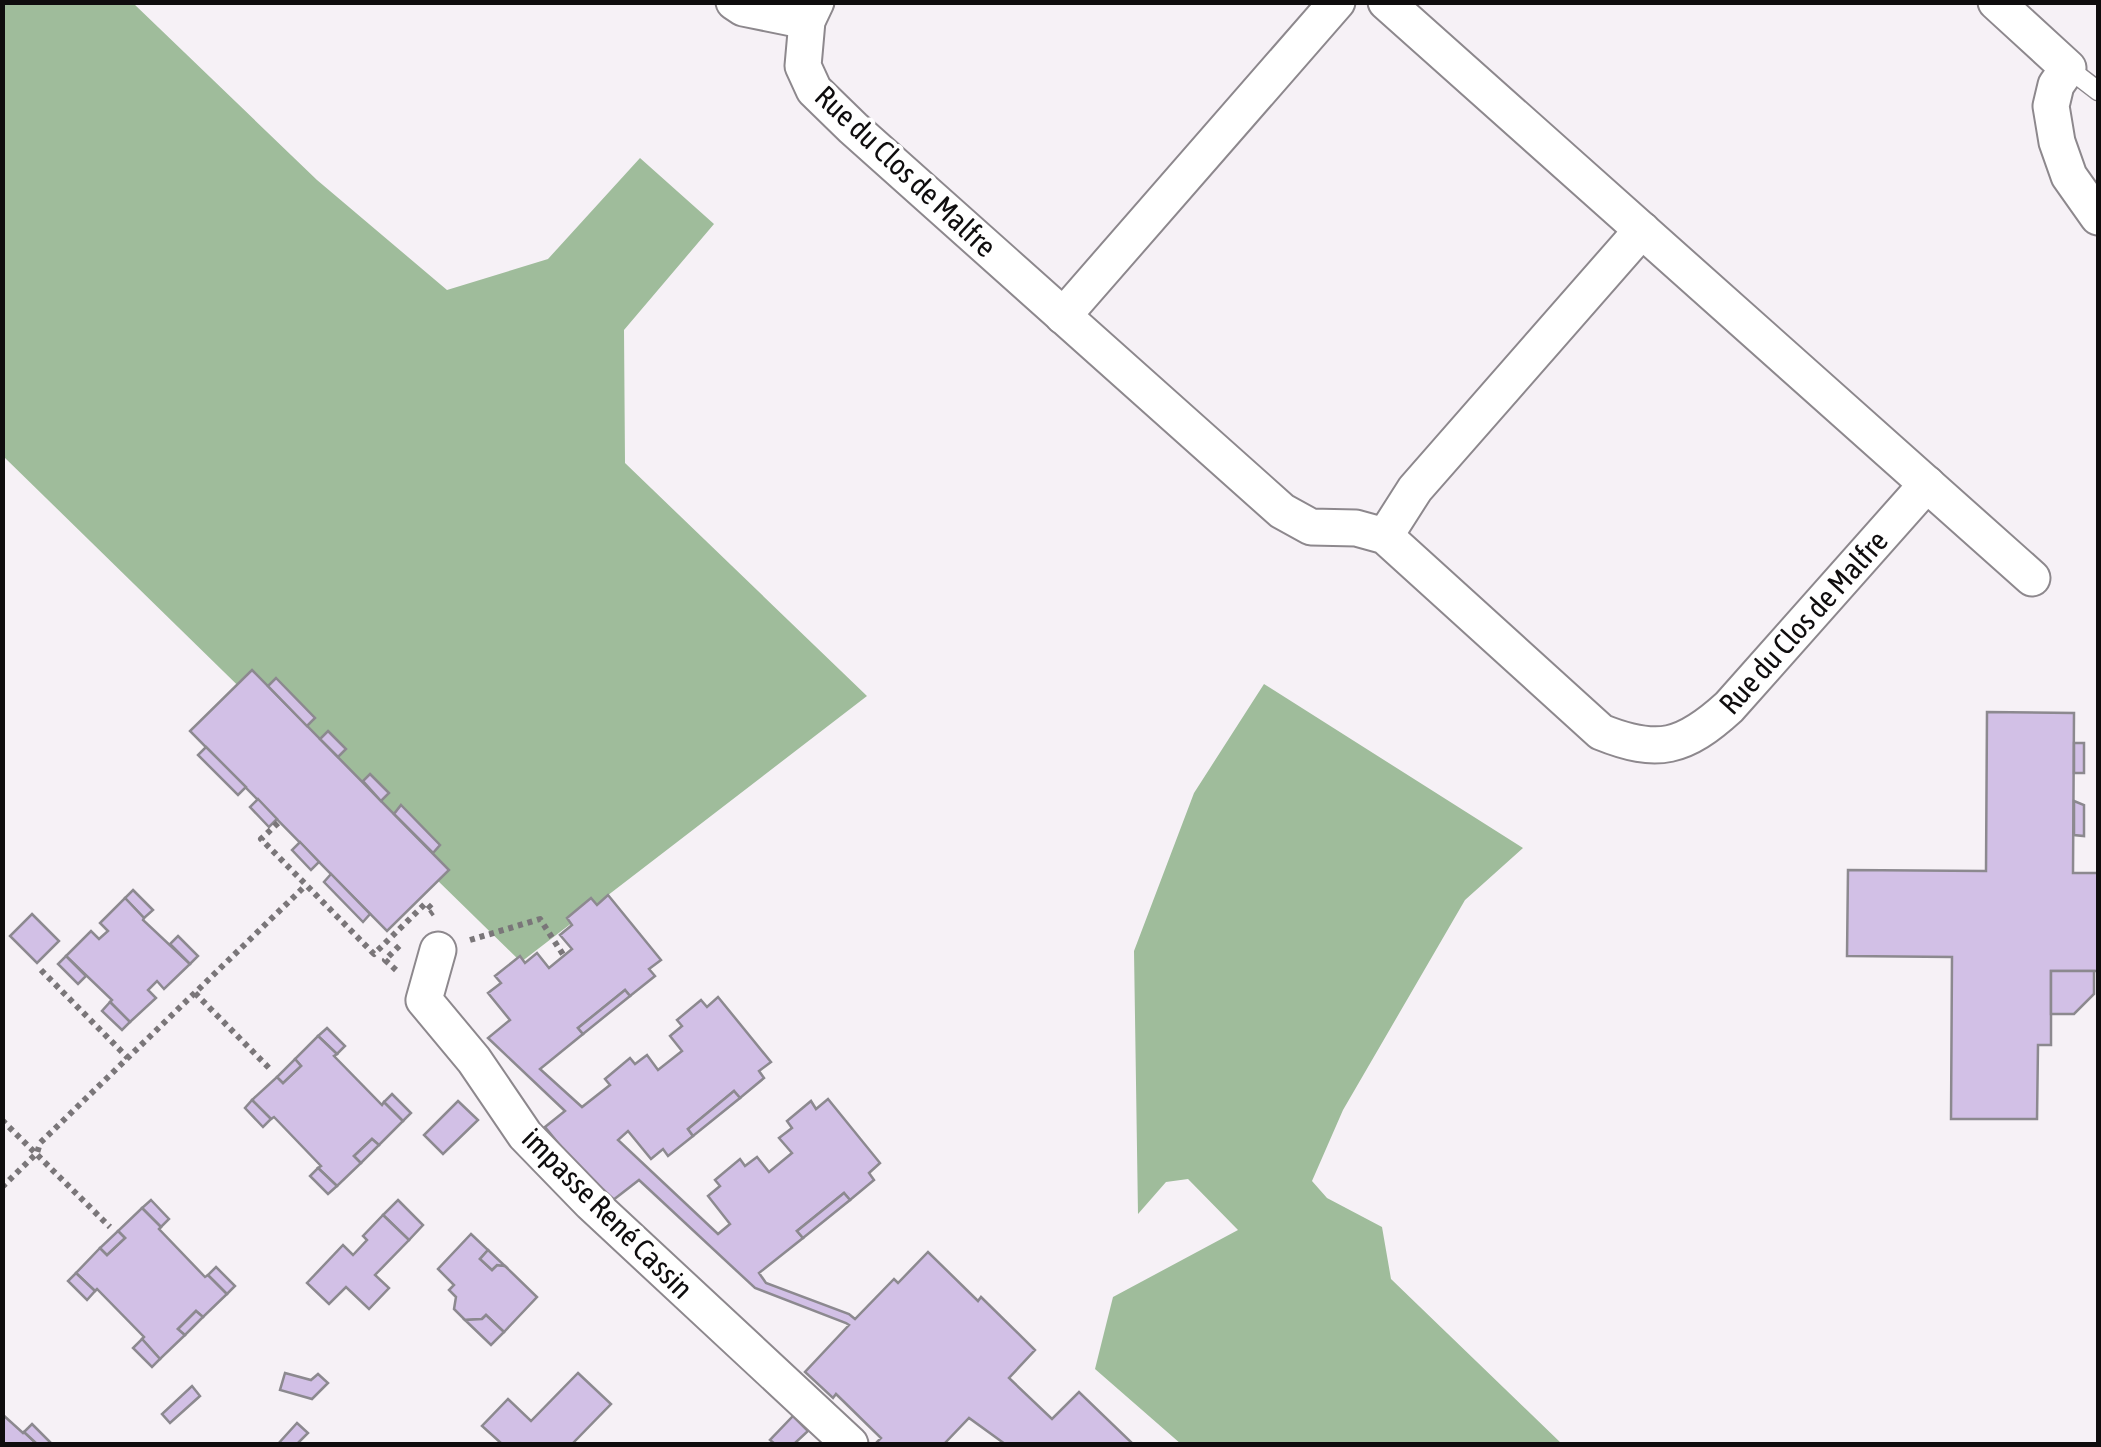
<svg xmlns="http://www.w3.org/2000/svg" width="2101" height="1447" font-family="'Asap Condensed',sans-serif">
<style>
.forest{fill:#9fbc9b}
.building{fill:#d2c0e6;stroke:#8c898f;stroke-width:2.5}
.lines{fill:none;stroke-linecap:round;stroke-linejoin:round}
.service-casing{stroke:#8d888d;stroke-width:21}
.minor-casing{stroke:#8d888d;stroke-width:39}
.path{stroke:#7a7679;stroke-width:6;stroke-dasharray:5 5;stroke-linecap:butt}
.service{stroke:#fff;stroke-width:18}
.minor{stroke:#fff;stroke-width:35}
.labels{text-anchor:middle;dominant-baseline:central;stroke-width:8;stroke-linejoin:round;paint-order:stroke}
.street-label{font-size:30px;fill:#0f0d0e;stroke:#fff}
</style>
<rect width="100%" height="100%" fill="#f6f1f6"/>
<g class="forest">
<path d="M2,3h131l184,177 130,110 101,-31 92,-101 74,66 -90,106 1,133 242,233 -346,266 -518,-506z"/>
<path d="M1264,684l259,164 -58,52 -122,210 -31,71 15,17 55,29 9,52 171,165h-381l-86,-75 18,-72 125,-67 -50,-51 -22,3 -28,32 -4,-263 60,-158z"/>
</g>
<g class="building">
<path d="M252,670l197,200 -62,61 -197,-200z"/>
<path d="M276,678l39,40 -8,8 -39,-40z"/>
<path d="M1987,712l87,1 -1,160h25v98h-47v74h-13l-1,74h-86l1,-162 -105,-1 1,-86 138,1z"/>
<path d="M328,731l18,18 -8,8 -18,-18z"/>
<rect x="2074" y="743" width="10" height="30"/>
<path d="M206,747l40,40 -8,8 -40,-40z"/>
<path d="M370,774l19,19 -8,8 -18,-20z"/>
<path d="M258,799l19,20 -8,8 -19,-20z"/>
<path d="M2074,801l10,4v31l-10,-1z"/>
<path d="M401,805l39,40 -7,8 -39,-39z"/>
<path d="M300,842l19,20 -8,8 -19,-20z"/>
<path d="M331,874l39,40 -7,8 -39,-40z"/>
<path d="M133,890l20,20 -9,8 -19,-20z"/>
<path d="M608,895l53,65 -12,9 6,7 -25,20 -5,-6 -47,38 5,6 -43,35 42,38 28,-22 -5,-6 25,-21 5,6 12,-9 11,15 24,-19 -12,-15 12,-10 -5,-6 24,-20 6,7 11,-10 53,65 -12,9 5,7 -24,20 -6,-7 -46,38 5,7 -25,20 -5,-7 -12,10 -23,-28 -10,9 100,94 12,-10 -22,-28 12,-10 -5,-6 25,-21 5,7 12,-9 12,15 23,-19 -13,-15 13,-10 -5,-7 24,-20 5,8 12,-10 52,64 -11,10 5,7 -24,20 -6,-7 -47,38 6,7 -44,35 7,10 83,31 6,5 39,-40 4,4 30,-31 50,49 3,-4 54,53 -26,28 43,41 27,-27 54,52h-128l-36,-26 -25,26h-64l-3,-2 4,-4 -45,-44 -3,4 -28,-26 44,-47 -3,-2 -91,-35 -116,-108 -31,24 -63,-77 20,-16 -77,-73 22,-18 -22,-27 13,-10 -6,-7 25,-20 5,7 12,-10 12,15 23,-19 -12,-14 12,-10 -5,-7 24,-20 6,7z"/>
<path d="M125,898l19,20 -1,2 47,44 -26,25 -7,-8 -9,9 8,8 -26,24 -20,-20 2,-2 -46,-44 25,-25 8,8 9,-8 -8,-8z"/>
<path d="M32,914l27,27 -22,22 -27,-27z"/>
<path d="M178,936l20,20 -8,8 -20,-20z"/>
<path d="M66,956l20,20 -8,8 -20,-20z"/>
<path d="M2051,971h43v23l-20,20h-23z"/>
<path d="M625,990l5,6 -47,38 -5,-6z"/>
<path d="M110,1002l20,20 -8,8 -20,-19z"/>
<path d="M327,1028l18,18 -8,8 -19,-18z"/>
<path d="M318,1036l19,18 -3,2 48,49 2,-3 19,19 -24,24 -7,-6 -18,17 7,7 -24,23 -19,-18 3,-2 -47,-49 -3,2 -19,-19 25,-23 6,6 18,-17 -6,-7z"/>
<path d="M295,1059l6,7 -18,17 -6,-6z"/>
<path d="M734,1091l6,7 -47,38 -5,-7z"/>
<path d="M392,1094l19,19 -8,8 -19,-19z"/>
<path d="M252,1100l19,19 -8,8 -18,-19z"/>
<path d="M458,1101l20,19 -35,34 -19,-19z"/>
<path d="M372,1139l7,6 -18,18 -7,-7z"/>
<path d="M318,1168l19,18 -9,8 -18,-18z"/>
<path d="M844,1193l6,7 -47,38 -6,-7z"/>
<path d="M151,1200l18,19 -8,8 -19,-19z"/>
<path d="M398,1200l25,25 -14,15 -26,-25z"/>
<path d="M142,1208l19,19 -2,2 46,48 3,-2 19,19 -24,23 -7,-6 -18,18 7,6 -25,24 -18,-20 2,-2 -47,-48 -2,2 -19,-18 24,-25 7,7 18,-17 -7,-7z"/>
<path d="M383,1215l26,25 -34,35 14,13 -20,21 -23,-22 -17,17 -22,-21 36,-38 10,10 14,-15 -4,-4z"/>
<path d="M118,1231l7,7 -18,17 -7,-7z"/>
<path d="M471,1234l17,16 -8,9 12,11 5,-5 8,1 32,31 -33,35 -18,-17 -4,4 -17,1 -11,-11 2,-12 -7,-7 5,-5 -16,-16z"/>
<path d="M488,1250l17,16 -8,-1 -5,5 -12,-11z"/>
<path d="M216,1267l19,19 -8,8 -19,-19z"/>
<path d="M76,1273l19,18 -8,9 -19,-19z"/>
<path d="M196,1311l7,6 -18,18 -7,-6z"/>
<path d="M486,1315l18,17 -13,13 -26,-25 17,-1z"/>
<path d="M142,1339l18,20 -8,8 -19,-19z"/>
<path d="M285,1373l26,7 7,-6 10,9 -16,16 -32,-9z"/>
<path d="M578,1373l33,31 -39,40h-70l-20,-18 26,-27 23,22z"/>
<path d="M192,1386l8,10 -30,27 -8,-9z"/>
<path d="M2,1414l21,19 1,-1 13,12h-35z"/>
<path d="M793,1416l15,15 -14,13h-19l-5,-4z"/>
<path d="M297,1423l11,10 -11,11h-19z"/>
<path d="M32,1424l20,20h-15l-13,-12z"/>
</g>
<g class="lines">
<g class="service-casing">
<path id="service" d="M2068,68l30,23"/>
</g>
<g class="minor-casing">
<g id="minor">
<path d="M734,2l9,6 64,13"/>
<path d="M816,2l-9,19 -4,45 11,24 39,38 429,383 29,16 45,1 29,8 216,196c57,23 83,16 128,-25l198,-223"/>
<path d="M1386,2l646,576"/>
<path d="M1996,2l72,66 -12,17 -5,21 6,36 12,34 29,41"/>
<path d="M1063,316l274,-314"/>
<path d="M1385,536l30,-47 227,-259"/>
<path d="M438,950l-14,50 50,60 51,75 66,68 259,241"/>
</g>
</g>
<g class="path">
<path d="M278,823l-17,16 113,115 52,-51 8,8 -4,3"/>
<path d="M470,940l70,-21 24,37"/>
<path d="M41,970l87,88"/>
<path d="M396,970l-11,-10 16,-16"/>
<path d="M195,993l75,76"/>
<path d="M2,1120l108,107"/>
<path d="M2,1187l35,-34 3,-10 265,-257"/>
</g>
<use href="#service" class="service"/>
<use href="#minor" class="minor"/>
</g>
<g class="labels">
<g class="street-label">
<text transform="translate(906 171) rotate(43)">Rue du Clos de Malfre</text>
<text transform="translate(1803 622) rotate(-48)">Rue du Clos de Malfre</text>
<text transform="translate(608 1213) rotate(45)">impasse René Cassin</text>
</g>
</g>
<rect width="2101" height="1447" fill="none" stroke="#0f0d0e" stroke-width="10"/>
</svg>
